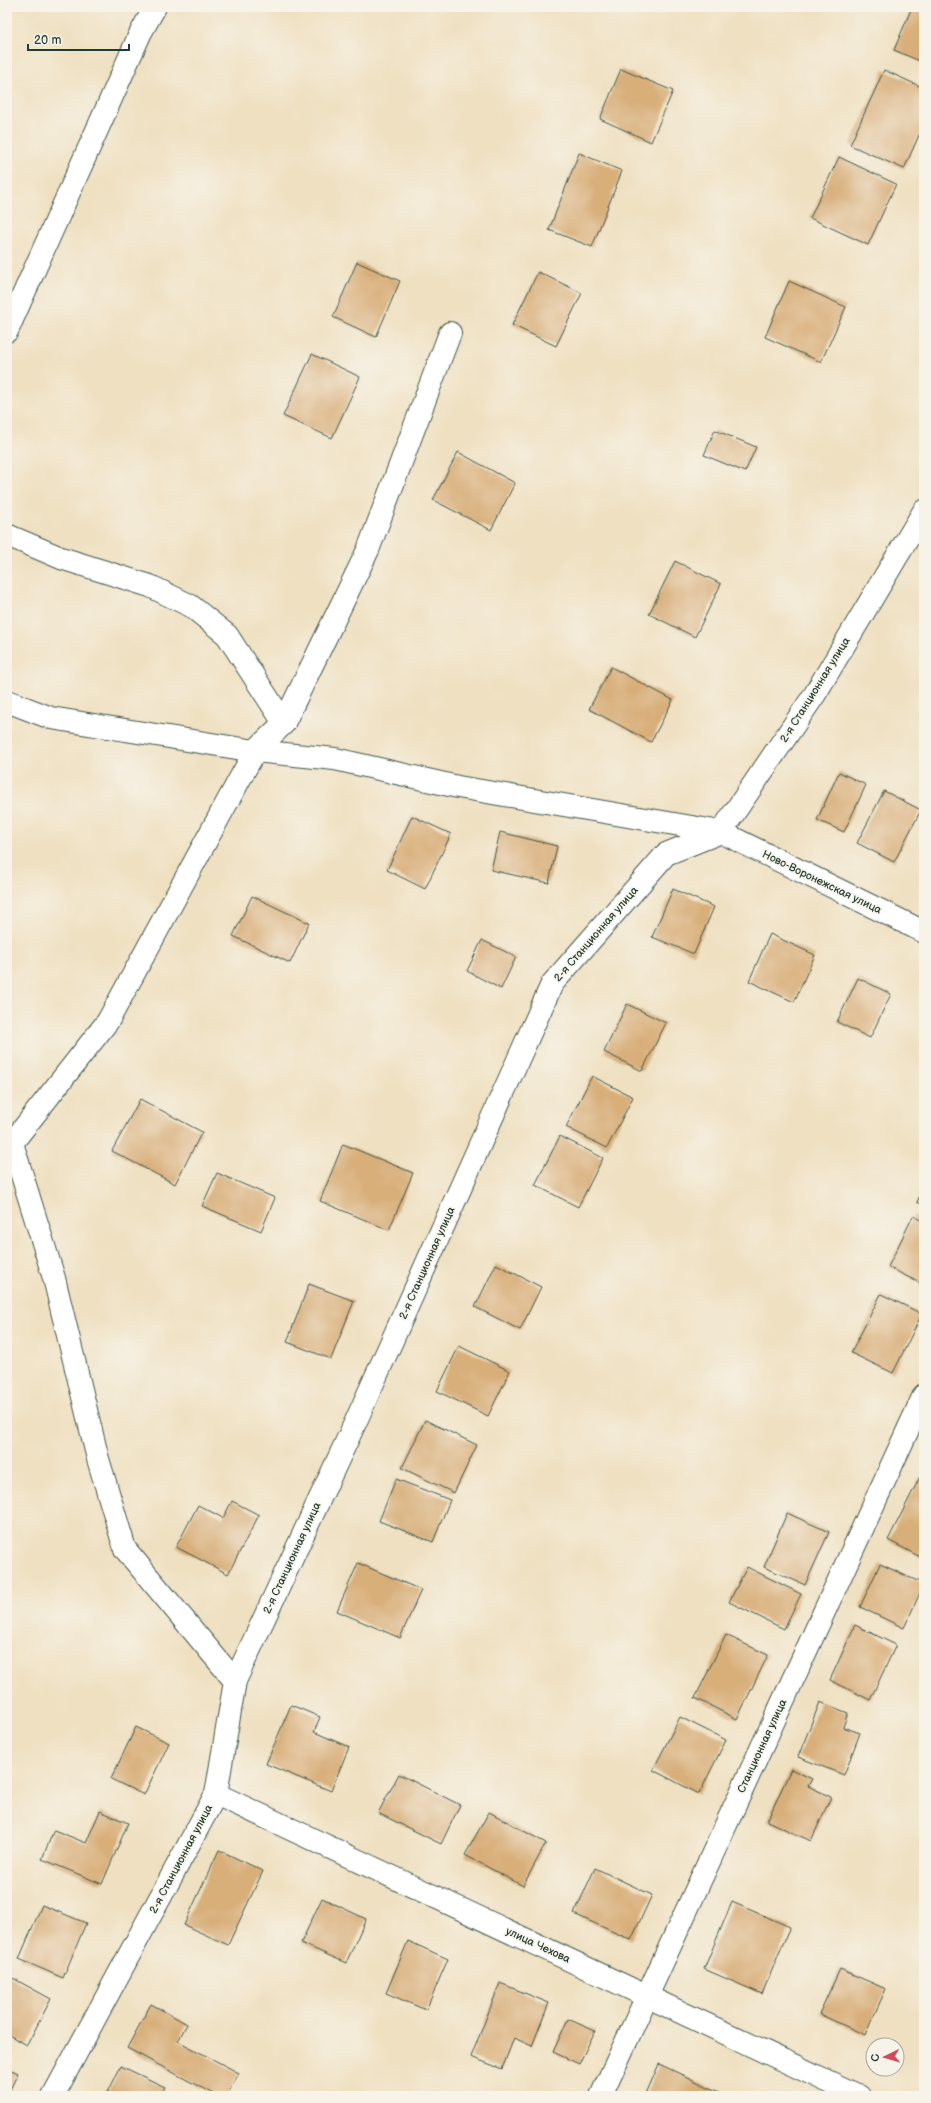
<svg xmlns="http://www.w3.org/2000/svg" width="931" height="2103" font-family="'Balsamiq Sans',sans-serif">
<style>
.building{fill:#d8ae79}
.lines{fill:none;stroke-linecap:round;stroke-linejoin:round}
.minor-casing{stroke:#3e5549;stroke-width:24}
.minor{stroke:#fff;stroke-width:22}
.labels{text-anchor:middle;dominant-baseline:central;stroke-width:3;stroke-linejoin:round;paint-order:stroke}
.street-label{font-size:11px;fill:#1f3d34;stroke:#f7f3e8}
</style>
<rect width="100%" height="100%" fill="#f7f3e8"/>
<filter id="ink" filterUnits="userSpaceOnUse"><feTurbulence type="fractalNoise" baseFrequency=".025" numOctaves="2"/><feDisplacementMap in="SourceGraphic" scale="8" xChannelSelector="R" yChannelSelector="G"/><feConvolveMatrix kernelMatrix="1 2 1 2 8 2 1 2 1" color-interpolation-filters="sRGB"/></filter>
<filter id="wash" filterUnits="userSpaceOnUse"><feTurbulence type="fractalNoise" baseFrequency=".012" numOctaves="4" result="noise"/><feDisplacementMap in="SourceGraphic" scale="16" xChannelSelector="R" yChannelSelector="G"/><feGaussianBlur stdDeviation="0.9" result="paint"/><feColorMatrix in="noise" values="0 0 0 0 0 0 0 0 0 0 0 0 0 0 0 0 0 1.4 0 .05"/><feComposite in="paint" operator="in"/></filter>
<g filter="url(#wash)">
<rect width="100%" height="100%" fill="#efe0c1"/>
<g id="blocks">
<g class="building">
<path d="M912,7h12v56l-30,-13z"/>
<path d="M621,69l52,22 -22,51 -51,-23z"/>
<path d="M884,70l40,18v36l-20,45 -54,-24z"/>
<path d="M579,153l43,18 -30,76 -43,-17z"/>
<path d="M839,157l57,27 -28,61 -58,-27z"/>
<path d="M357,262l43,19 -24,56 -43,-20z"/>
<path d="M538,272l44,21 -26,53 -44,-21z"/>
<path d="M789,281l57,26 -25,55 -56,-25z"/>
<path d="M312,354l48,23 -28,61 -49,-22z"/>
<path d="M715,430l41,17 -11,25 -41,-17z"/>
<path d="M458,452l57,31 -24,47 -58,-30z"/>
<path d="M675,561l46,23 -26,53 -46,-23z"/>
<path d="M611,667l62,33 -22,42 -62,-33z"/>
<path d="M839,772l27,13 -22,47 -27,-12z"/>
<path d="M884,791l37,19 -27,52 -37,-19z"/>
<path d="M412,816l39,18 -26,55 -38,-19z"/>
<path d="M500,832l57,14 -8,37 -58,-13z"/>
<path d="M673,889l41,18 -20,47 -42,-17z"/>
<path d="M252,896l57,27 -19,40 -57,-27z"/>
<path d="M770,934l45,21 -21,47 -45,-21z"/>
<path d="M482,940l34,17 -15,32 -34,-18z"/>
<path d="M858,978l33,16 -21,44 -33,-16z"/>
<path d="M627,1004l39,19 -24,48 -38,-19z"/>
<path d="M592,1076l41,21 -26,51 -41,-21z"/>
<path d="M140,1099l62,33 -27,52 -63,-33z"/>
<path d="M560,1136l43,22 -25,49 -43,-22z"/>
<path d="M343,1144l70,29 -24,57 -69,-29z"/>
<path d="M217,1173l58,25 -14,33 -59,-25z"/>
<path d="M924,1187v18l-7,-3z"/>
<path d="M913,1216l11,5v64l-36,-18z"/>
<path d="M496,1264l45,23 -21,43 -45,-23z"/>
<path d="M309,1284l45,17 -23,58 -44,-17z"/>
<path d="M881,1294l41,20 -29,59 -42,-20z"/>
<path d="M459,1346l51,25 -22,45 -51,-25z"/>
<path d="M425,1420l52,25 -23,48 -52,-25z"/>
<path d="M920,1477l4,2v80l-36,-19z"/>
<path d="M396,1479l54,21 -17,42 -54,-21z"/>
<path d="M232,1501l27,14 -31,59 -52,-27 22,-42 25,13z"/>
<path d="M787,1513l42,19 -24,53 -41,-18z"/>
<path d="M358,1563l63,27 -21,48 -63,-27z"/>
<path d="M880,1564l44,20 -20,44 -44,-21z"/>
<path d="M747,1567l54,27 -17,35 -55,-27z"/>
<path d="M855,1625l41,20 -26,55 -40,-20z"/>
<path d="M726,1635l42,20 -31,64 -42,-21z"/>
<path d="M820,1702l28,11 -5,14 17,6 -16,42 -46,-18z"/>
<path d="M291,1705l29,12 -6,15 35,15 -18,44 -65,-27z"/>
<path d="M680,1717l46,23 -27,54 -46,-24z"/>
<path d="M136,1727l33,16 -25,52 -33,-16z"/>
<path d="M791,1769l21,10 -4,7 23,11 -20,44 -44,-20z"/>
<path d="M399,1774l61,31 -19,39 -63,-31z"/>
<path d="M100,1811l28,12 -26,61 -60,-25 12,-29 32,13z"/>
<path d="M489,1812l57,31 -23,43 -58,-31z"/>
<path d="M219,1850l44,21 -35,74 -44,-20z"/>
<path d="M595,1868l57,27 -21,45 -57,-26z"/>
<path d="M322,1898l44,21 -20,44 -45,-20z"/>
<path d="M732,1902l58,25 -28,67 -58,-25z"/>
<path d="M42,1905l44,18 -23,55 -44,-19z"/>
<path d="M408,1941l40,18 -22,51 -40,-17z"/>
<path d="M840,1969l46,20 -21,46 -46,-21z"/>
<path d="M9,1976l42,23 -24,46 -20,-11v-54z"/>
<path d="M500,1983l49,20 -17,43 -18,-8 -12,31 -31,-12z"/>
<path d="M151,2004l36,20 -9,17 61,32 -13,23h-9l-90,-48z"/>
<path d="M568,2019l27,12 -16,33 -26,-12z"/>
<path d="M659,2064l60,28 -2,4h-72z"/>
<path d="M121,2066l44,21 -5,9h-54z"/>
<path d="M7,2068l11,5 -11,23z"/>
</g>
</g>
</g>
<g filter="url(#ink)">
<use href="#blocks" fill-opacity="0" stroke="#3e5549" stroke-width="1"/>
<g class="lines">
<g class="minor-casing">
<g id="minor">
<path d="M7,331l133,-297 15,-27"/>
<path d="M7,535l54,23 89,28 41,20 36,29 57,88"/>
<path d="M7,701l44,17 204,33 80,8 123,28 263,45 203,100"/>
<path d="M7,1138l5,5 42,135 44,181 27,90 110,132"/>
<path d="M12,1143l96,-122 147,-270 29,-28 84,-173 82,-217"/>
<path d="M216,1794l643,302"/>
<path d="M53,2096l163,-302 19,-113 121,-260 196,-437 114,-130 55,-22 94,-138 109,-183"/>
<path d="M601,2096l323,-701"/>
</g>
</g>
<use href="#minor" class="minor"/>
</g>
</g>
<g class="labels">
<g class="street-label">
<text transform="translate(815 690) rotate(-58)">2-я Станционная улица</text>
<text transform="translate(822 882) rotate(26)">Ново-Воронежская улица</text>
<text transform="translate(596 934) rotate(-49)">2-я Станционная улица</text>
<text transform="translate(427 1263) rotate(-66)">2-я Станционная улица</text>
<text transform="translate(292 1558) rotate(-65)">2-я Станционная улица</text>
<text transform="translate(762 1746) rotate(-65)">Станционная улица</text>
<text transform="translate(181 1859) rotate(-62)">2-я Станционная улица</text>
<text transform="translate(538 1945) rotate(25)">улица Чехова</text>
</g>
</g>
<rect width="931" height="2103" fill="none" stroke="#f7f3e8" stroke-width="24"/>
<g transform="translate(885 2057) rotate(265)"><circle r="19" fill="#f7f3e8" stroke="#a1aaa0"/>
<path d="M0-3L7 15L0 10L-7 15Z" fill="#d1495b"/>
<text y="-6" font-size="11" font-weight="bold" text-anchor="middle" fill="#1f3d34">С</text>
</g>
<path d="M28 44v6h101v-6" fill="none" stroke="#1f3d34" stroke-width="2"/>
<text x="34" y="44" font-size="12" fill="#1f3d34" stroke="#f7f3e8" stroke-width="3" paint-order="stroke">20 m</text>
</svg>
